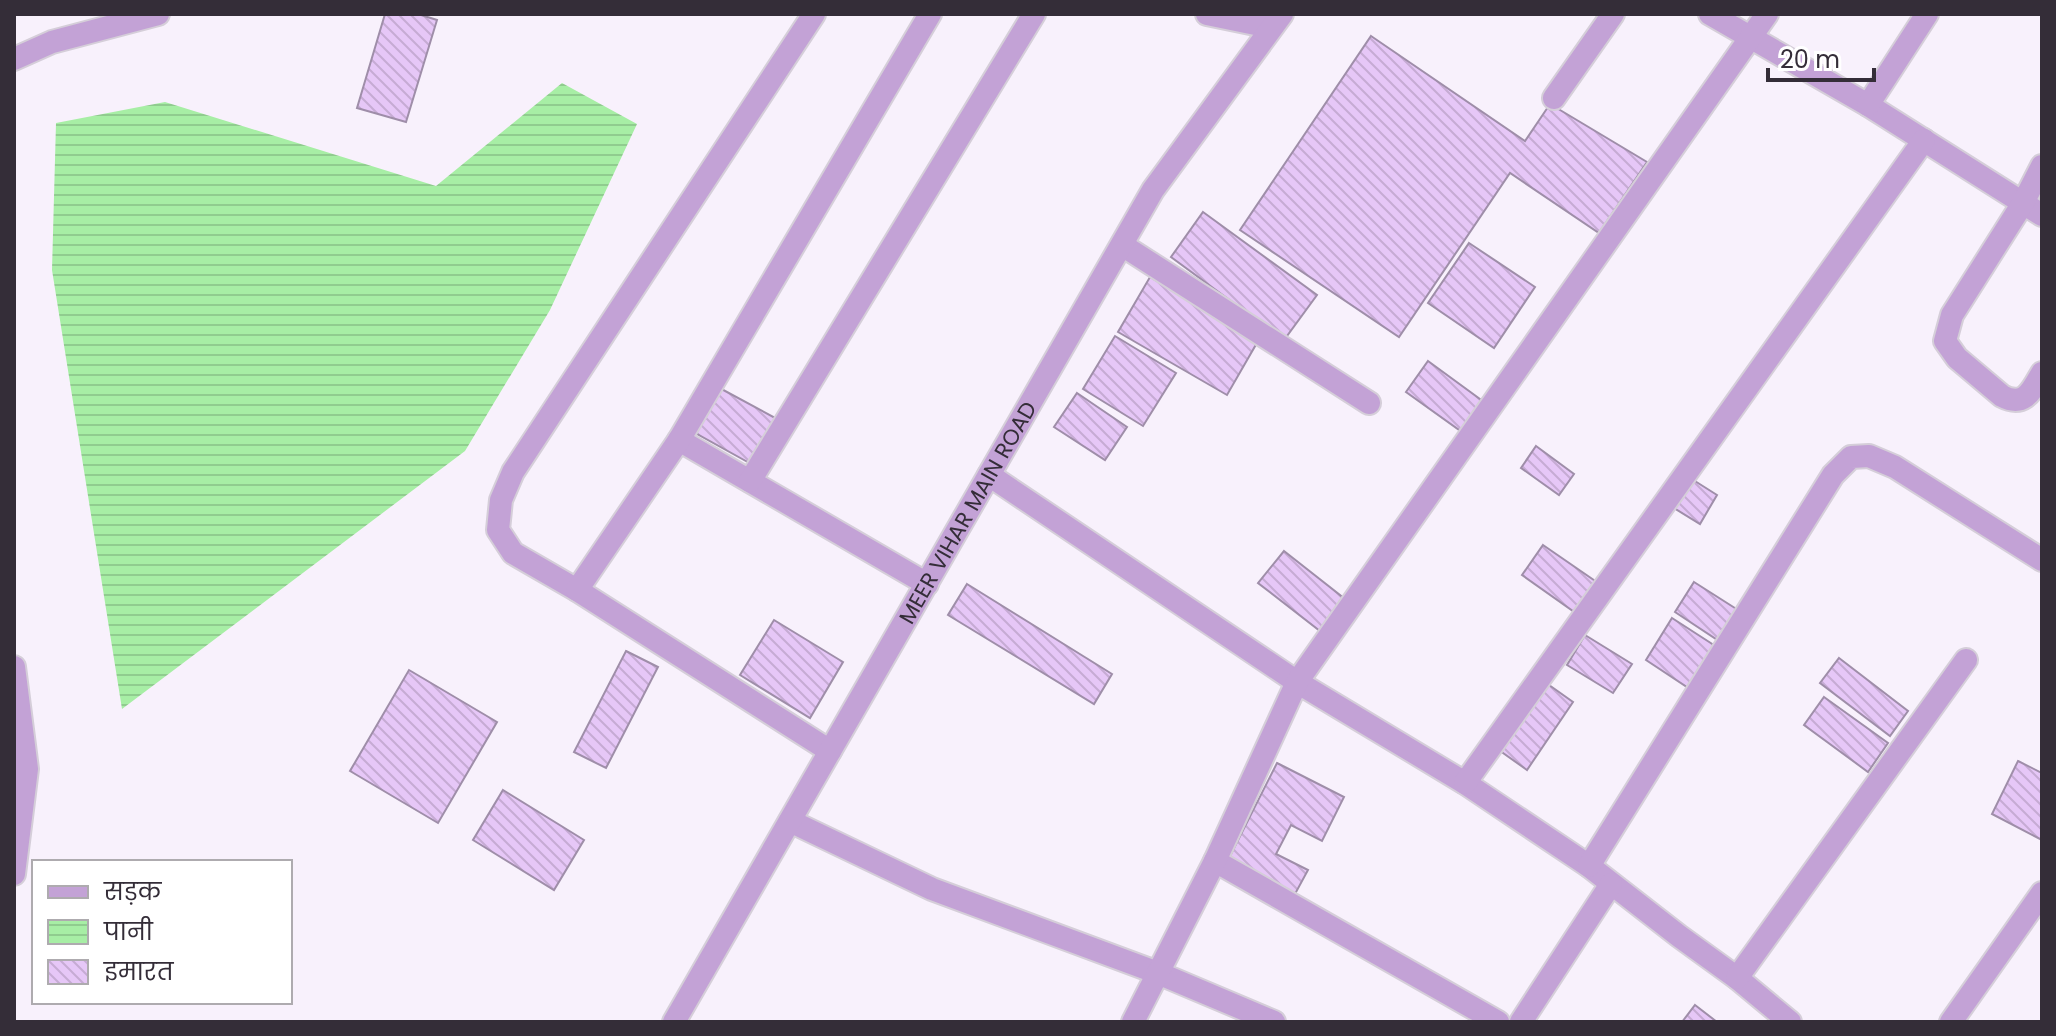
<svg xmlns="http://www.w3.org/2000/svg" width="2056" height="1036" font-family="Poppins,'Noto Sans Devanagari',sans-serif">
<style>
.water{fill:url(#water-rules)}
.building{fill:url(#building-back-hatch);stroke:#9f8ea9;stroke-width:2}
.lines{fill:none;stroke-linecap:round;stroke-linejoin:round}
.minor-casing{stroke:#d5ced9;stroke-width:26}
.minor{stroke:#c3a2d6;stroke-width:22}
.labels{text-anchor:middle;dominant-baseline:central;stroke-width:7;stroke-linejoin:round;paint-order:stroke}
.street-label{font-size:22px;fill:#342d38;stroke:#fff}
</style>
<defs>
<pattern id="water-rules" width="6" height="5" patternUnits="userSpaceOnUse" patternTransform="scale(2)"><rect width="6" height="5" fill="#a7eea5"/><path d="M0 2.5h6" fill="none" stroke="#90cc8f"/></pattern>
<pattern id="building-back-hatch" width="6" height="6" patternUnits="userSpaceOnUse" patternTransform="scale(2)"><rect width="6" height="6" fill="#e6c7f7"/><path d="M-1 5l2 2M0 0l6 6M5-1l2 2" fill="none" stroke="#c6abd4"/></pattern>
</defs>
<rect width="100%" height="100%" fill="#f8f1fc"/>
<path class="water" d="M562,83l75,41 -87,186 -85,141 -343,258 -70,-439 4,-147 109,-21 271,84z"/>
<g class="building">
<path d="M385,14h33l19,6 -31,102 -49,-14z"/>
<path d="M1371,36l154,105 25,-37 97,58 -48,71 -89,-60 -111,164 -159,-107z"/>
<path d="M1203,212l114,83 -33,45 -113,-83z"/>
<path d="M1469,243l66,44 -41,61 -66,-45z"/>
<path d="M1150,277l108,64 -31,54 -109,-63z"/>
<path d="M1115,336l61,37 -33,53 -60,-37z"/>
<path d="M1428,361l56,41 -22,30 -56,-40z"/>
<path d="M714,385l63,34 -24,46 -63,-35z"/>
<path d="M1077,393l50,34 -22,33 -51,-33z"/>
<path d="M1536,446l38,28 -15,21 -38,-27z"/>
<path d="M1687,476l30,19 -17,29 -31,-19z"/>
<path d="M1543,545l58,40 -21,31 -58,-41z"/>
<path d="M1284,551l61,48 -25,32 -62,-48z"/>
<path d="M1694,582l44,28 -19,31 -44,-29z"/>
<path d="M967,584l145,90 -18,30 -146,-89z"/>
<path d="M1672,618l48,31 -27,42 -47,-31z"/>
<path d="M774,620l69,42 -33,56 -70,-43z"/>
<path d="M1585,635l47,29 -19,29 -46,-28z"/>
<path d="M626,651l32,16 -52,101 -32,-16z"/>
<path d="M1839,658l69,53 -18,25 -70,-53z"/>
<path d="M409,670l88,52 -59,101 -88,-52z"/>
<path d="M1542,680l31,22 -46,68 -31,-22z"/>
<path d="M1824,697l64,46 -20,29 -64,-47z"/>
<path d="M2018,761l24,12v67l-50,-26z"/>
<path d="M1277,763l67,34 -22,44 -31,-16 -15,29 32,16 -13,24 -67,-34z"/>
<path d="M503,790l81,50 -30,50 -81,-50z"/>
<path d="M1695,1005l22,17h-35z"/>
</g>
<g class="lines">
<g class="minor-casing">
<g id="minor">
<path d="M1207,14l63,13"/>
<path d="M1710,14l158,91 174,110"/>
<path d="M14,59l38,-17 106,-28"/>
<path d="M1554,98l59,-84"/>
<path d="M1868,105l59,-91"/>
<path d="M2042,166l-19,37 -71,112 -7,26 12,17 45,38c23,12 30,-6 40,-23"/>
<path d="M1122,245l247,158"/>
<path d="M679,440l248,144"/>
<path d="M989,475l308,207 168,101 124,83 90,70 58,42 53,44"/>
<path d="M750,481l284,-467"/>
<path d="M577,590l-64,-37 -15,-23 3,-30 12,-28 301,-458"/>
<path d="M14,667l13,102 -13,105"/>
<path d="M830,751l-253,-161 102,-150 251,-426"/>
<path d="M1465,783l459,-643"/>
<path d="M790,821l142,68 226,84 116,49"/>
<path d="M1215,861l283,161"/>
<path d="M1589,866l244,-391 18,-18 18,-1 26,11 147,93"/>
<path d="M1737,978l229,-318"/>
<path id="s1" d="M674,1022l479,-832 129,-176"/>
<path d="M1133,1022l82,-161 82,-179 470,-668"/>
<path d="M1521,1022l90,-138"/>
<path d="M1951,1022l91,-129"/>
</g>
</g>
<use href="#minor" class="minor"/>
</g>
<g class="labels">
<g class="street-label">
<text stroke="none"><textPath href="#s1" startOffset="588">MEER VIHAR MAIN ROAD</textPath></text>
</g>
</g>
<rect width="2056" height="1036" fill="none" stroke="#342d38" stroke-width="32"/>
<rect x="32" y="860" width="260" height="144" fill="#ffffff" stroke="#aeabaf" stroke-width="2"/>
<rect x="48" y="886" width="40" height="12" fill="#c3a2d6" stroke="#aeabaf" stroke-width="2"/>
<text x="104" y="900" font-size="24" fill="#342d38">सड़क</text>
<rect x="48" y="920" width="40" height="24" fill="url(#water-rules)" stroke="#aeabaf" stroke-width="2"/>
<text x="104" y="940" font-size="24" fill="#342d38">पानी</text>
<rect x="48" y="960" width="40" height="24" fill="url(#building-back-hatch)" stroke="#aeabaf" stroke-width="2"/>
<text x="104" y="980" font-size="24" fill="#342d38">इमारत</text>
<path d="M1768 68v12h106v-12" fill="none" stroke="#342d38" stroke-width="4"/>
<text x="1780" y="68" font-size="24" fill="#342d38" stroke="#ffffff" stroke-width="6" paint-order="stroke">20 m</text>
</svg>
